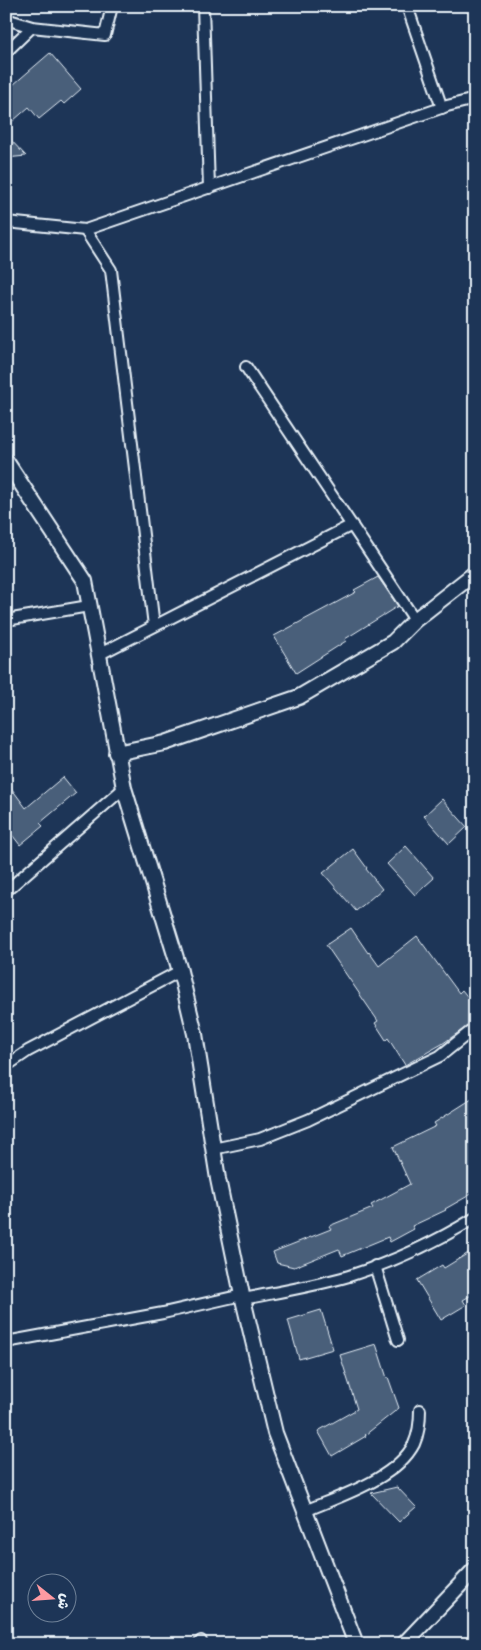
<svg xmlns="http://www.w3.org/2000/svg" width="481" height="1650" font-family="'Indie Flower','Playpen Sans Arabic',sans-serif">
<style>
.building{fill:#495e7a;stroke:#e8f1f8}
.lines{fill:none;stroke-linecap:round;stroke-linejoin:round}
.street-casing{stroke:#e8f1f8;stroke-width:14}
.secondary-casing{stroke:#e8f1f8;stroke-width:18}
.street{stroke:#1d3557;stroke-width:10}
.secondary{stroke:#1d3557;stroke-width:14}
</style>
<rect width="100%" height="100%" fill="#1d3557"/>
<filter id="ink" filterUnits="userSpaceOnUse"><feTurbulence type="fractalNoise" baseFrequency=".02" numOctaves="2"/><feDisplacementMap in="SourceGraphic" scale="10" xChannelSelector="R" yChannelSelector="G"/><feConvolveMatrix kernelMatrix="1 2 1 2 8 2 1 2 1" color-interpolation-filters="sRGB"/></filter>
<g filter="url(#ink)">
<g class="building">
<path d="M50,53l31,36 -17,15 -3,-3 -22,18 -10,-12 -23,20v-36z"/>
<path d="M6,135l20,21 -20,2z"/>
<path d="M378,577l20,29 -53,33 1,2 -50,32 -22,-37 82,-44 -2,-2z"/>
<path d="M63,777l13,16 -36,30 3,3 -23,19 -14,-18v-46l20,27z"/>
<path d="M442,799l25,28 -18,17 -25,-28z"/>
<path d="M406,846l28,32 -19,17 -28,-31z"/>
<path d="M353,849l14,19 -1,1 16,20 -26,22 -33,-38z"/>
<path d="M351,928l17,25 1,-1 10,14 38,-30 42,57 3,-3 13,16v15l-33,23 -37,21 -17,-27 -2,2 -11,-17 3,-2 -52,-76z"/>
<path d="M475,1097v95l-30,17 1,1 -34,16 2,3 -24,13 -2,-5 -46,19 -3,-7 -45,18 -17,-4 -4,-11 58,-23 -2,-3 44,-18 -2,-3 39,-21 -17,-37 43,-21 -2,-3z"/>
<path d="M475,1249v44l-12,7 3,5 -25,15 -24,-40 25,-15 2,3z"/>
<path d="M321,1310l12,39 -34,10 -11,-39z"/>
<path d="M376,1344l11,34 1,-1 11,31 -34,27 1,1 -34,20 -14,-25 39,-22 -17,-54z"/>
<path d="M397,1487l19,20 -17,15 -28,-29z"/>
</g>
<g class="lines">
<g class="street-casing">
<g id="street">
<path d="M203,6l6,182"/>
<path d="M407,6l35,102"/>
<path d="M6,19l26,8 73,8 7,-29"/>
<path d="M6,52l26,-25"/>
<path d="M6,222l79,8 362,-124 28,-7"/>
<path d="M85,230l26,40 43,356"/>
<path d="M246,367l169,253"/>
<path d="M6,620l83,-14"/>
<path d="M98,655l254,-130"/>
<path d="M6,891l118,-103"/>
<path d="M6,1066l22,-15 152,-80"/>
<path d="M213,1149l47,-10 48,-19 132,-64 35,-28"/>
<path d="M375,1266l23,74"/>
<path d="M243,1299c35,-7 72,-13 106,-23 44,-14 87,-34 126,-58"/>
<path d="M6,1342l157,-29 79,-18"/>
<path d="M305,1511c35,-15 91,-32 109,-67 5,-11 6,-23 6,-34"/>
<path d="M199,1644l2,-3"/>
</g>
</g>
<g class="secondary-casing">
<g id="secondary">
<path d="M6,461l79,120 39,207 56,183 15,63 23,145 24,116 33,138 81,211"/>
<path d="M116,753l49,-10 134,-46 94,-55 22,-22 60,-47"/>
<path d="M404,1644l71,-75"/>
</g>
</g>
<use href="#street" class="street"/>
<use href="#secondary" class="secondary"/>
</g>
</g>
<rect width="481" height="1650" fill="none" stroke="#1d3557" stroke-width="25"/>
<rect x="12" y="12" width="456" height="1625" fill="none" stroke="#e8f1f8" stroke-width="2" filter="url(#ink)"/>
<g transform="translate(52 1598) rotate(107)"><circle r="24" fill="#1d3557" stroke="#6e8097"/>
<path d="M0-4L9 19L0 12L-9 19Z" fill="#ff9aa2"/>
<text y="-8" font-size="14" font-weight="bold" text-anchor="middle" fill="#e8f1f8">ش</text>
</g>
</svg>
